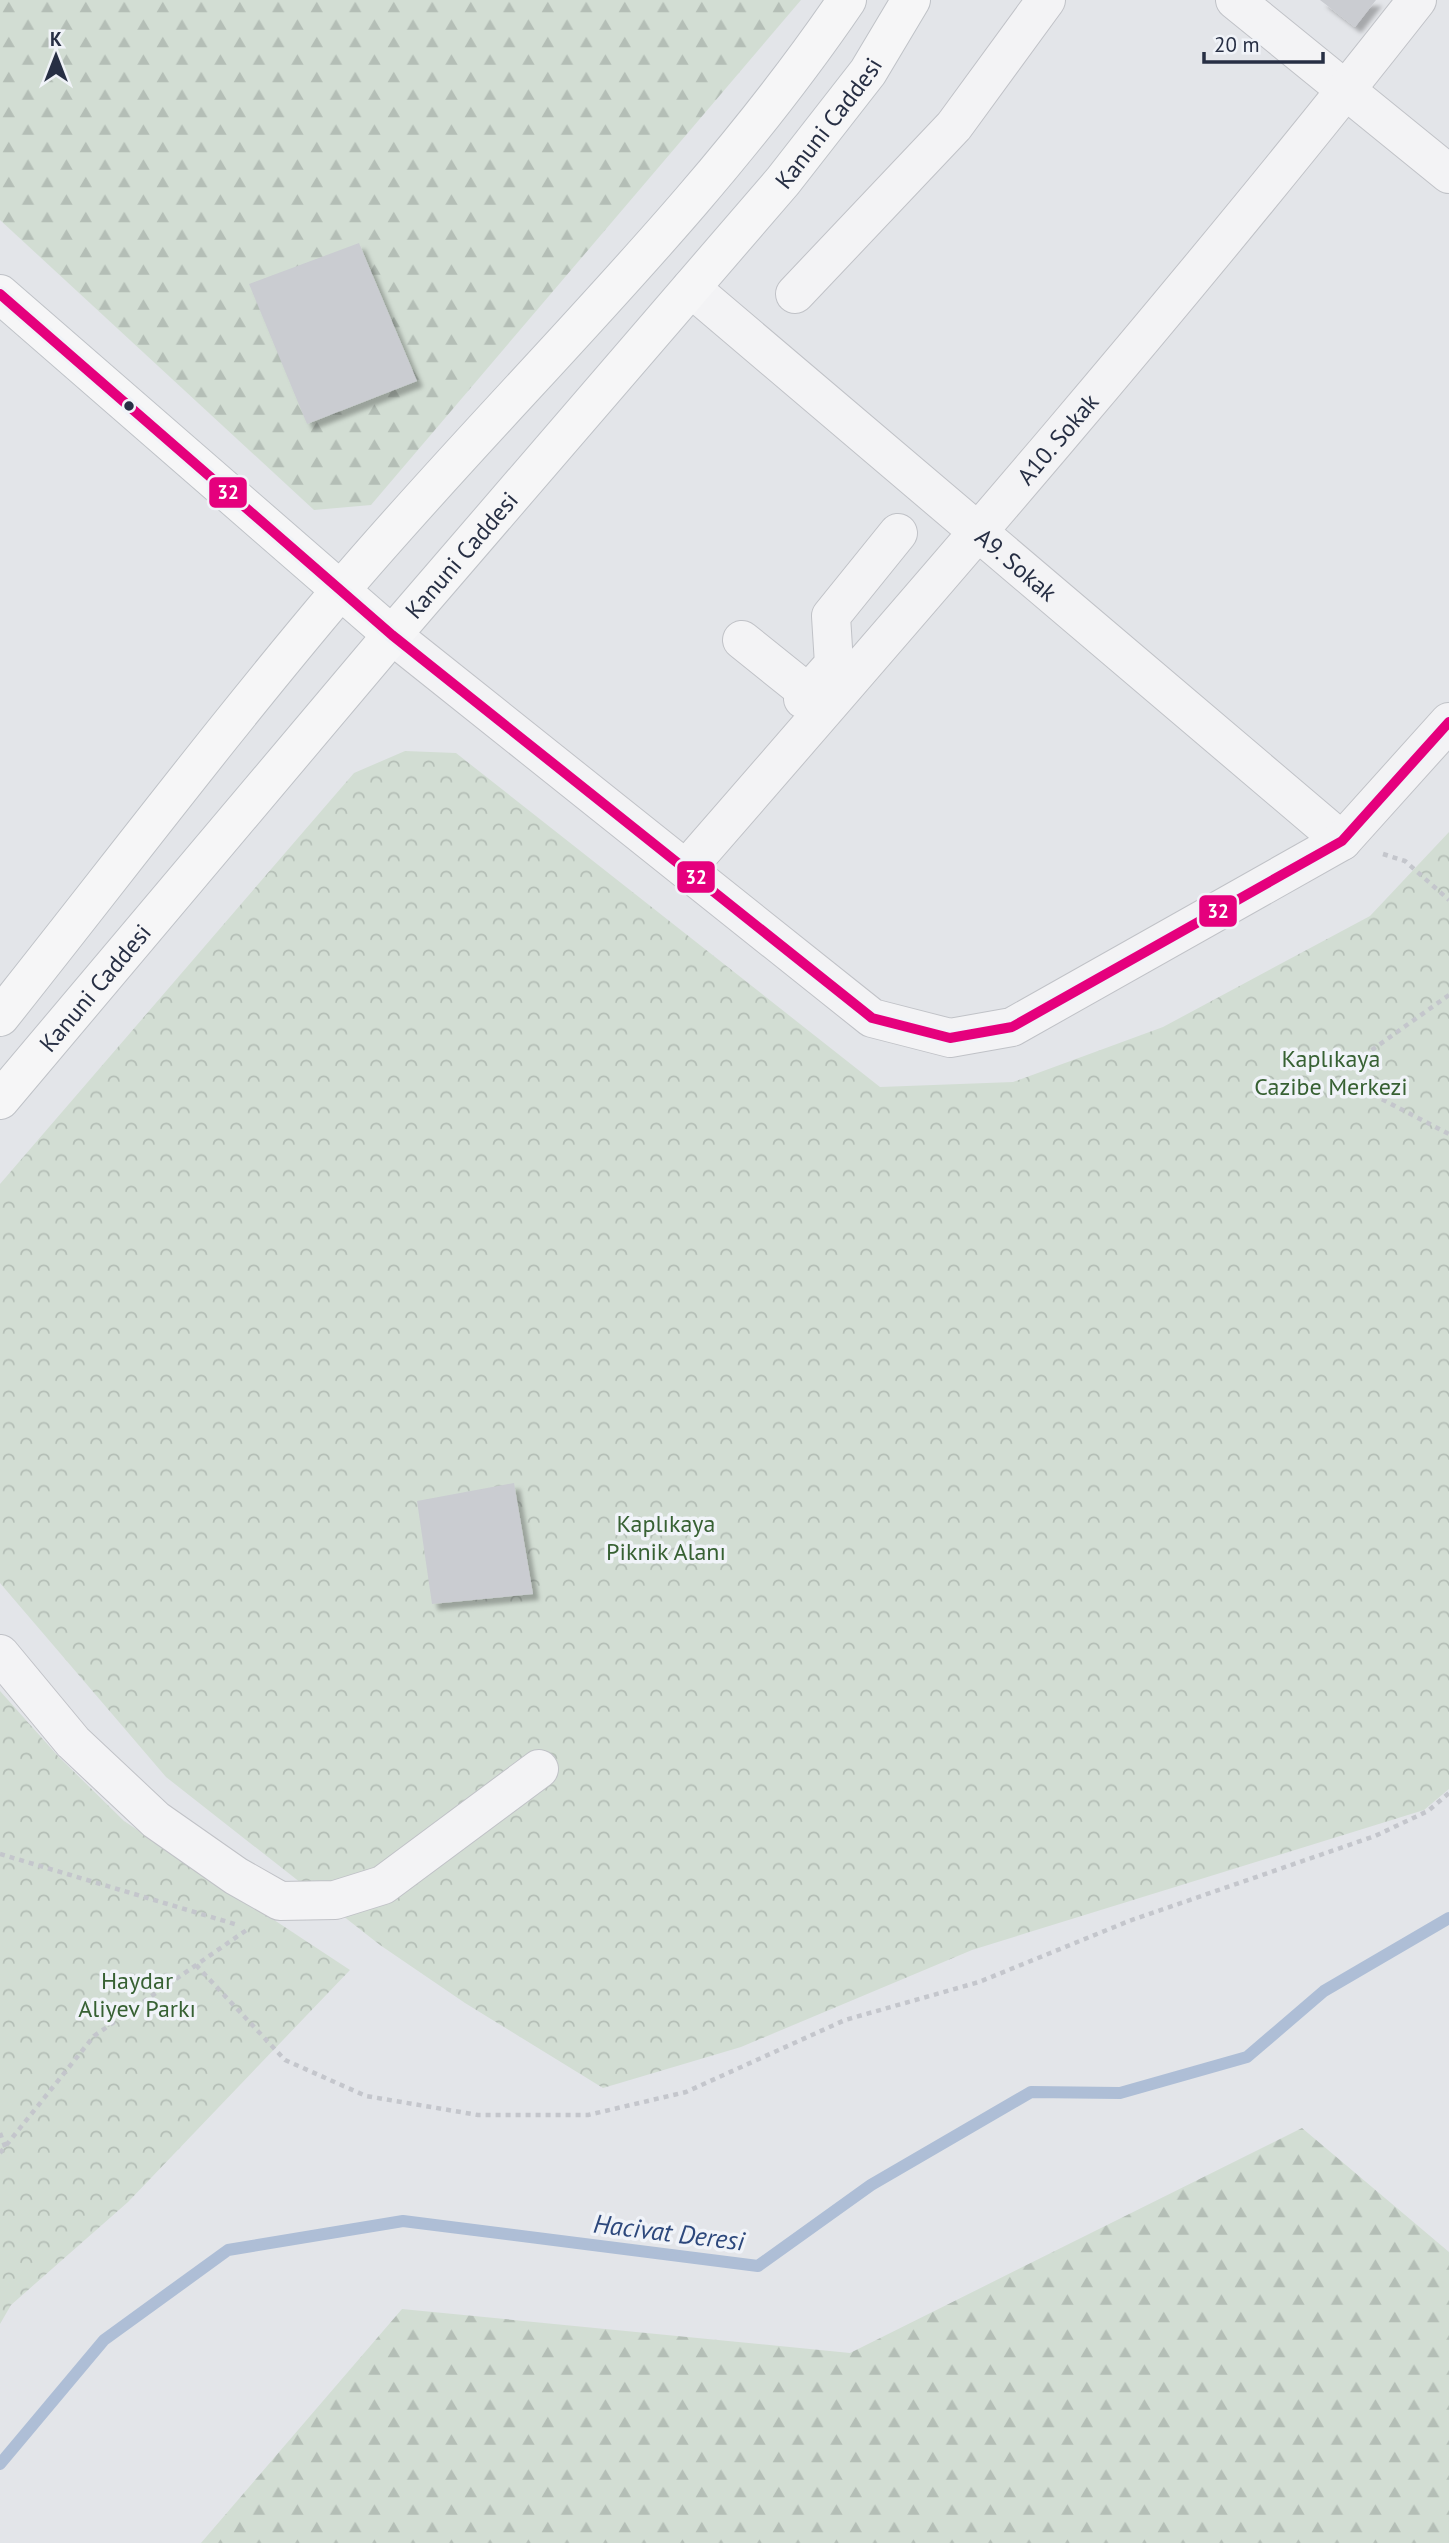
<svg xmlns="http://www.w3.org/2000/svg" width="1449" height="2543" font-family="'PT Sans',sans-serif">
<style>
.forest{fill:url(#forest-firs)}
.park{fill:url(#park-crowns)}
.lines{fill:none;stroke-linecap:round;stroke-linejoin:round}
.stream{stroke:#aebed6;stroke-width:12}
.building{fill:#caccd1;filter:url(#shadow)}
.minor-casing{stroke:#c0c2c7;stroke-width:40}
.major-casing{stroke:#bfc2c7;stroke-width:40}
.path{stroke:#c4c6cc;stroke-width:4.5;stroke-dasharray:5 5;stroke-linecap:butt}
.minor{stroke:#f3f3f5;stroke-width:38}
.major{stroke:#f6f6f7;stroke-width:38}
.bus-1-casing{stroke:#f0f3f8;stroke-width:16}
.bus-1{stroke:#e5007d;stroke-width:10}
.bus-dot{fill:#272f44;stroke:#f0f3f8;stroke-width:2.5}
.labels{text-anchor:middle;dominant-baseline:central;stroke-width:7;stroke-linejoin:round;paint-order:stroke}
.street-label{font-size:24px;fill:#272f44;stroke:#f0f3f8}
.park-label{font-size:24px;fill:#376133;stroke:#f0f3f8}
.water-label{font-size:26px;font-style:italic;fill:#2d487c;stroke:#f0f3f8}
.line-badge{stroke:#f0f3f8;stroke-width:2.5}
.badge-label{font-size:19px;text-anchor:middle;font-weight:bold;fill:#fff}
</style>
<defs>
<pattern id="forest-firs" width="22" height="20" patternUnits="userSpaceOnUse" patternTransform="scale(1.75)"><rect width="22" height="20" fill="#d2ddd3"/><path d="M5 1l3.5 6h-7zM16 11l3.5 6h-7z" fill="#b4beb6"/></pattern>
<pattern id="park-crowns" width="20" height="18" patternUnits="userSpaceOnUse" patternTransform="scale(1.75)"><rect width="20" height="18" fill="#d2ddd3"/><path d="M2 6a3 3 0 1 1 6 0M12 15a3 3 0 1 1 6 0" fill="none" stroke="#b4beb6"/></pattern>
<filter id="shadow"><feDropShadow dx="6" dy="6" stdDeviation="2" flood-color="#0004"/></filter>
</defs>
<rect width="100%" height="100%" fill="#e3e5e9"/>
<g class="forest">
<path d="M0,0h801l-430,505 -57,5 -314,-290z"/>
<path d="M1302,2128l147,124v291h-1248l201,-234 448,44z"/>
</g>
<g class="park">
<path d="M405,751l51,2 424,334 133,-5 150,-55 207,-111 79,-84v957l-25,21 -452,140 -231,97 -138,41 -138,-85 -85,-58 -214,-168 -166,-194v-399l354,-411z"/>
<path d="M0,1691l58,65 66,65 226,149 -222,232 -117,103 -11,19z"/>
</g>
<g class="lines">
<path class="stream" d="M0,2464l104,-124 124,-90 175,-29 355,45 113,-81 160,-93 89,1 127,-36 77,-66 125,-73"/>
</g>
<g class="building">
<path d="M1320,0h56l-21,27z"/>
<path d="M359,243l58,138 -110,43 -58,-140z"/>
<path d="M514,1483l19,111 -101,10 -15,-103z"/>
</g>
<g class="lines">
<g class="minor-casing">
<g id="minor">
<path d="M1235,0l214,174"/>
<path id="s1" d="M691,288l651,553"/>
<path d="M795,294l159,-168 92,-126"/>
<path d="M392,635l480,383 78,20 62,-11 330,-186 107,-119"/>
<path d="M742,640l66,53"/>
<path d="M803,699l31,-35 -3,-48 67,-83"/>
<path id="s2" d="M687,868c248,-285 497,-571 730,-868"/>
<path d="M0,1654l73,88 83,78 80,56 44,25 55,-1 48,-15 156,-116"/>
</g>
</g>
<g class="major-casing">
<g id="major">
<path d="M0,294l392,341"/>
<path d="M0,1017c113,-142 223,-288 340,-426 168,-198 361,-376 507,-591"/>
<path id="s3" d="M0,1100l392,-465 391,-454 85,-109 43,-72"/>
</g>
</g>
<g class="path">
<path d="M1383,854l22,7 44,39"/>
<path d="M1449,995l-87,62 -2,17 6,17 83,43"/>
<path d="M0,1854l238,71"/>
<path d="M196,1965l89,95 81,36 112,19h110l98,-23 159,-72 134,-38 150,-61 246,-85 53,-25 21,-18"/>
<path d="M0,2133l6,16"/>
<path d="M0,2153l94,-117 154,-107"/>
</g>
<use href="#minor" class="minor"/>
<use href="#major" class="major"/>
<g class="bus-1-casing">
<path id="bus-1" d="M0,294l392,341 480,383 78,20 62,-11 330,-186 107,-119"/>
</g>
<use href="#bus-1" class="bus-1"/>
</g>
<circle class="bus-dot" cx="129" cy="406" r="6"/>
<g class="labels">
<g class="street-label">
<text stroke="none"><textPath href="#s3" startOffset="1281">Kanuni Caddesi</textPath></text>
<text stroke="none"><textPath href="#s2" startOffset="567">A10. Sokak</textPath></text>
<text stroke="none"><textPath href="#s3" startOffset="714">Kanuni Caddesi</textPath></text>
<text stroke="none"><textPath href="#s1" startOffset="427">A9. Sokak</textPath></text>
<text stroke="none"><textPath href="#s3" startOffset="147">Kanuni Caddesi</textPath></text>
</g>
<g class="park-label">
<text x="1331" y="1058">Kaplıkaya<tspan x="1331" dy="28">Cazibe Merkezi</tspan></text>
<text x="666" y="1523">Kaplıkaya<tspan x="666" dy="28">Piknik Alanı</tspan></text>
<text x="137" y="1980">Haydar<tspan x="137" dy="28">Aliyev Parkı</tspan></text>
</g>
<g class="water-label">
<text transform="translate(669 2232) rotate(7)">Hacivat Deresi</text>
</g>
</g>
<g class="line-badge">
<rect x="208" y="476" width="40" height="33" rx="7" fill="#e5007d"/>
<rect x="676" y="860" width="40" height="34" rx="7" fill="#e5007d"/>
<rect x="1198" y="894" width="40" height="34" rx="7" fill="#e5007d"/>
</g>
<g class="badge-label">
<text x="228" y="499">32</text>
<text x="696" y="884">32</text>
<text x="1218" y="918">32</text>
</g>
<g transform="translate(56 56)" stroke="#f0f3f8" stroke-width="5" paint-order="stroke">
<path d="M0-5L12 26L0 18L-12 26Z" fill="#272f44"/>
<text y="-10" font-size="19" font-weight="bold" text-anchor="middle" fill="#272f44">K</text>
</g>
<path d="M1204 52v10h119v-10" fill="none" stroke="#272f44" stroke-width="3.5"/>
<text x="1214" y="52" font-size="21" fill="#272f44" stroke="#f0f3f8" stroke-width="5" paint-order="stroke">20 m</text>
</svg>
